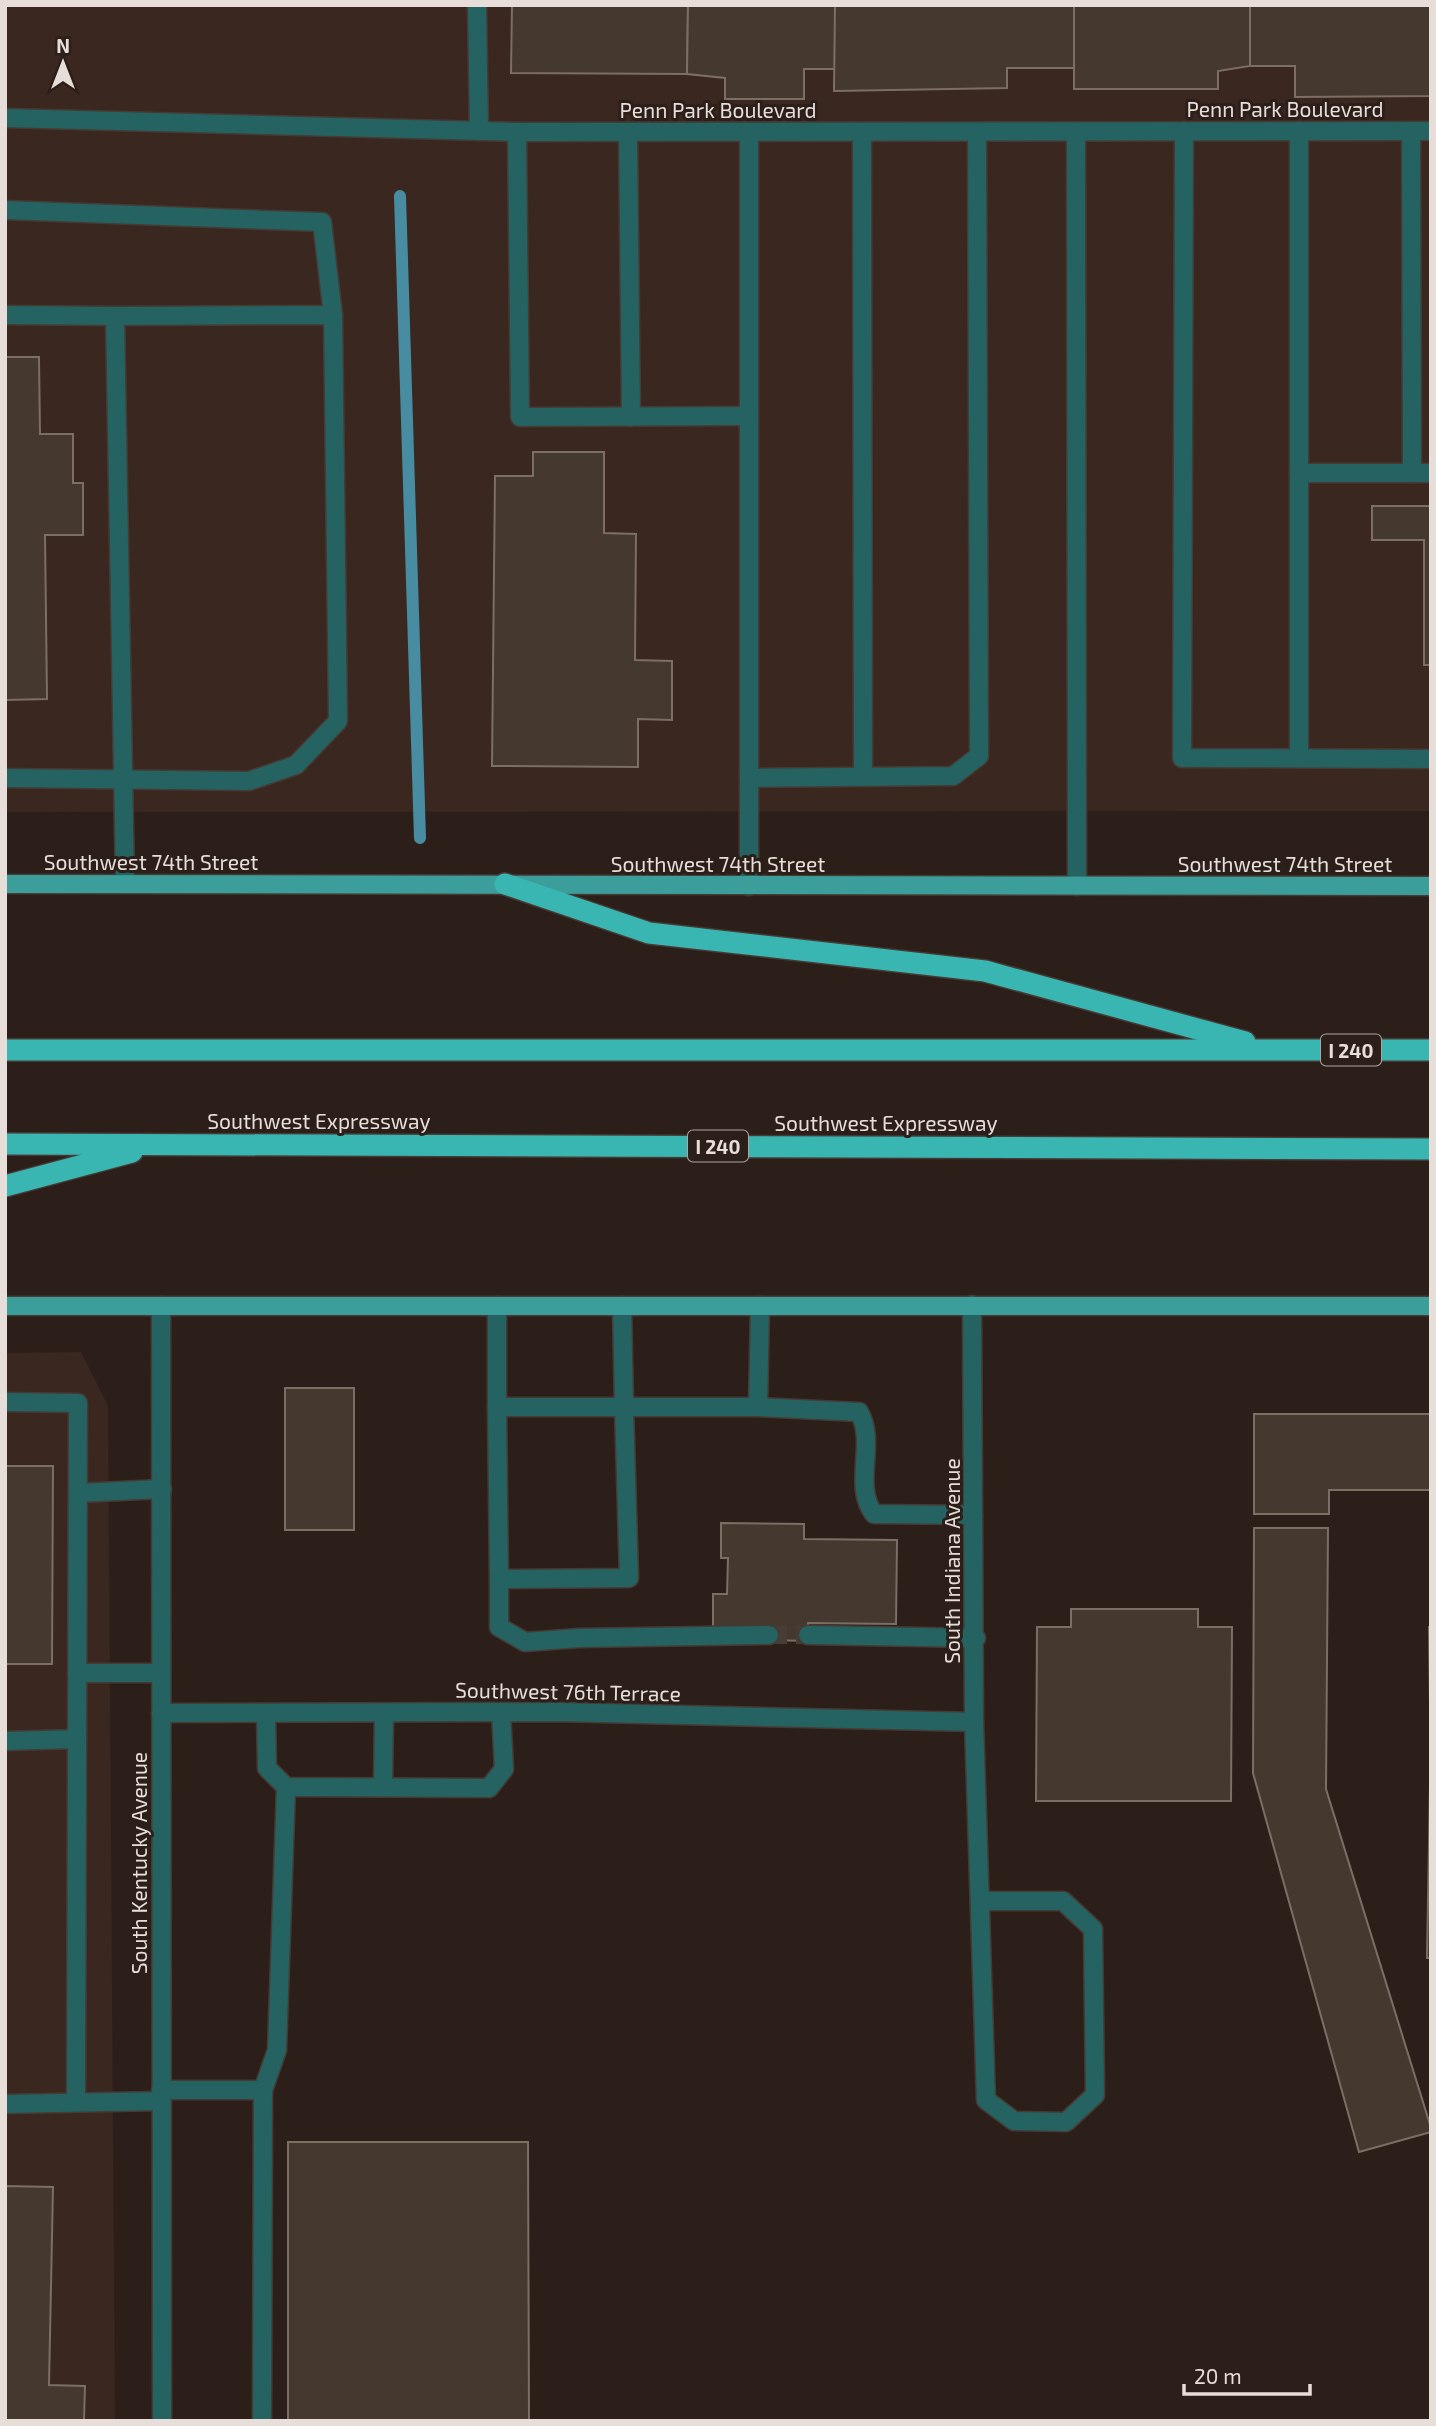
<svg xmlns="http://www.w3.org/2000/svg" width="1436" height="2426" font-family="'Exo 2',sans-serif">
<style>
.built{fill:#3a271f}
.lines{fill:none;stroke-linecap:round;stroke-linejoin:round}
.stream{stroke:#478ca1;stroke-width:12}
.building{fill:#44382f;stroke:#7c6e65;stroke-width:2}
.minor-tunnel{stroke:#483c36;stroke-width:18;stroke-dasharray:18 9;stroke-linecap:butt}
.minor-casing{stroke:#463a34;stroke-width:21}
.major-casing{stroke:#463a34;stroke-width:21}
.highway-casing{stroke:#463a34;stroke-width:24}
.minor{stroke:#246361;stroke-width:18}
.major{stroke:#3c9e9a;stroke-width:18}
.highway{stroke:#3ab6b2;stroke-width:21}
.labels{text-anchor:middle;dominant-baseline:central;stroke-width:6;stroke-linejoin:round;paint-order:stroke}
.shield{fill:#2c1f19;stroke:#afa5a0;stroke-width:2}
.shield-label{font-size:19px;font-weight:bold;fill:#e7deda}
.street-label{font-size:21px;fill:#e7deda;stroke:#2c1f19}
</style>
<rect width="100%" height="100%" fill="#2c1f19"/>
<g class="built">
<path d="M5,5h1426v806l-1426,1z"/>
<path d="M81,1352l27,54 7,1015h-110v-1068z"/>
</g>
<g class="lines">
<path class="stream" d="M400,196l20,642"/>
</g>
<g class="building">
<path d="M512,5h176l-1,69 -176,-1z"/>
<path d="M688,5h147v64h-31v30h-79v-21l-38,-4z"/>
<path d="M835,5h239v63h-67v20l-173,3z"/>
<path d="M1074,5h176v61l-32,5v18h-144z"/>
<path d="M1250,5h181v91l-136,1v-31h-45z"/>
<path d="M5,357h34l1,77h33v49h10v52h-38l2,164 -42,1z"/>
<path d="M533,452h71v81l32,1 -1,126 37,1v59l-34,-1v48l-146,-1 3,-290h38z"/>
<path d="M1372,506h59v159h-7v-125h-52z"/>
<rect x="285" y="1388" width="69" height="142"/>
<path d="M1254,1414h177v76h-102v24h-75z"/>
<path d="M5,1466h48l-1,198h-47z"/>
<path d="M721,1523l83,1v15l93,1 -1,84 -88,-1v18l-39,-1 -56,-12v-34h14l1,-36h-7z"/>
<path d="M1254,1528h74l-2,261 105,339v4l-72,20 -106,-379z"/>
<path d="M1071,1609h127v18h34l-1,174h-195l1,-174h34z"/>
<path d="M1429,1627h2v150z"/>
<path d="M1430,1785h1v173h-4z"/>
<path d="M288,2142h240l1,279h-241z"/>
<path d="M5,2186l48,1 -4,198 36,1 -1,35h-79z"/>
</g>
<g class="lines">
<path class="minor-tunnel" d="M769,1635h39"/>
<g class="minor-casing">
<g id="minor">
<path d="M477,5l2,126"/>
<path d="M5,118l512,14 914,-1"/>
<path d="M1184,131l-2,627 249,1"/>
<path d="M1299,131v627"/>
<path d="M1411,131l1,342"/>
<path d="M517,132l3,285 229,-1"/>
<path d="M628,132l3,285"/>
<path d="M749,132v754"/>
<path d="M862,132l1,645"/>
<path d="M1076,132l1,754"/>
<path d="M5,210l317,12 11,93"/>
<path d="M5,315l110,1 10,568"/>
<path d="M1299,473h132"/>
<path d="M5,778l244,3 47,-16 42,-44 -5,-406 -218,1"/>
<path d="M749,778l204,-2 26,-20 -2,-624"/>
<path d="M972,1305l2,417 12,378 28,21 52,1 29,-27 -2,-166 -30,-28h-83"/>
<path d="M161,1306l1,1115"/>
<path d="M497,1306v101h127l-2,-101"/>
<path d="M5,1402l73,1 -2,699"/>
<path d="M497,1407l2,172 130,-1 -5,-171h134l2,-101"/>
<path d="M758,1407l101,5c18,31 -7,73 15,102l99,1"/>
<path d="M78,1493l84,-4"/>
<path d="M499,1579v48l26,15 54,-4 190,-3"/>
<path d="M808,1635l168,3"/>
<path d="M77,1673h84"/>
<path d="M161,1713l398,-1 415,10"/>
<path d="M266,1713l1,55 19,19 203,1 15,-19 -3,-57"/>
<path d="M5,1741l72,-2"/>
<path d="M383,1787l1,-74"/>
<path d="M161,2090h102l14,-40 9,-263"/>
<path d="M5,2104l156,-3"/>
<path d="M262,2421l1,-331"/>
</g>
</g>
<g class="major-casing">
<g id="major">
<path d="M5,884l1426,2"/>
<path d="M5,1306h1426"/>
</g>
</g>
<g class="highway-casing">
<g id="highway">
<path d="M505,884l144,49 336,38 260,71"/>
<path d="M5,1050h1426"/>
<path d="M5,1144l1426,5"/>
<path d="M5,1186l127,-34"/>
</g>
</g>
<use href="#minor" class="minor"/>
<use href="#major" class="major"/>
<use href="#highway" class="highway"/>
</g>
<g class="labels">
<g class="shield">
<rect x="1321" y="1034.5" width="60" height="31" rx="5"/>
<rect x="688" y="1130.5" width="60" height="31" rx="5"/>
</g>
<g class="shield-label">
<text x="1351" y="1050">I 240</text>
<text x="718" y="1146">I 240</text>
</g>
<g class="street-label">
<text x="1285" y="108">Penn Park Boulevard</text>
<text x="718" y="109">Penn Park Boulevard</text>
<text x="151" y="861">Southwest 74th Street</text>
<text x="718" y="863">Southwest 74th Street</text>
<text x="1285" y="863">Southwest 74th Street</text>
<text x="319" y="1120">Southwest Expressway</text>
<text x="886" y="1122">Southwest Expressway</text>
<text transform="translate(951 1561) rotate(-90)">South Indiana Avenue</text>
<text transform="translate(568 1691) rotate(1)">Southwest 76th Terrace</text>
<text transform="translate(138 1863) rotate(-90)">South Kentucky Avenue</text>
</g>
</g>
<rect width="1436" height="2426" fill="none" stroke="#e7deda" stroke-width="14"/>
<g transform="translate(63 63)" stroke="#2c1f19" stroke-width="5" paint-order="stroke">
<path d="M0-5L12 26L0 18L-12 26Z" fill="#e7deda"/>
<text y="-10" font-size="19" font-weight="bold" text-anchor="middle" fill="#e7deda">N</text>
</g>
<path d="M1184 2384v10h126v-10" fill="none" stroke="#e7deda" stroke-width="3.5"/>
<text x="1194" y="2384" font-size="21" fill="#e7deda" stroke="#2c1f19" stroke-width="5" paint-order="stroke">20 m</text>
</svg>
